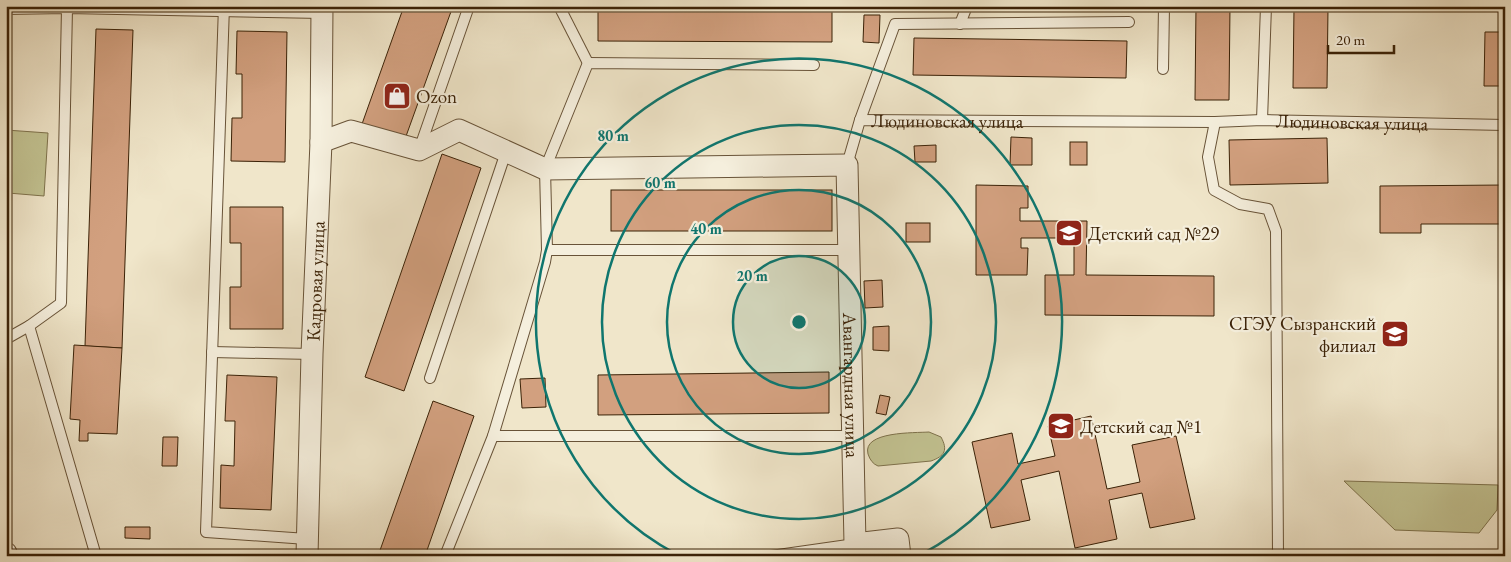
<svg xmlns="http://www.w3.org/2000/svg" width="1511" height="562" font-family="'EB Garamond',serif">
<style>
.green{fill:#c2c291;stroke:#7e724c}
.building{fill:#d2a07f;stroke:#3b2207}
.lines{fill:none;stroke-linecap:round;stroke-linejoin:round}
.lane-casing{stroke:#685338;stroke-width:12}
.street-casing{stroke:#685338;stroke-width:23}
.lane{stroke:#f5efdd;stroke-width:10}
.street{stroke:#f5efdd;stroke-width:21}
.ring{fill:none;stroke:#0f766e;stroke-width:2.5}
.labels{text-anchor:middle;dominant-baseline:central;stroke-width:4.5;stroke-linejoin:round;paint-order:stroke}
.poi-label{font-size:19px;fill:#3b2207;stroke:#f5efdd;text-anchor:start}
.street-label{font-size:19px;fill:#3b2207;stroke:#f5efdd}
.centre{fill:#0f766e;stroke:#f5efdd;stroke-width:2.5}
.ring-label{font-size:15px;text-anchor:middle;font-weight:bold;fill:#0f766e;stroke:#f5efdd;stroke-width:4.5;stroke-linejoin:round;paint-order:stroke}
</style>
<rect width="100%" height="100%" fill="#f0e6ca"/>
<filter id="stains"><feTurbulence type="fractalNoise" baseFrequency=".004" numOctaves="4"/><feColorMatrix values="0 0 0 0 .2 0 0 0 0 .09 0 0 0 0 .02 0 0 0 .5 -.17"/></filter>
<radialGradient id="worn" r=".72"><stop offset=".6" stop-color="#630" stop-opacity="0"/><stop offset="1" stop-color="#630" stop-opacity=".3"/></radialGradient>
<g class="green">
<path d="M6,130l42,3 -4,63 -36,-3 -2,-4z"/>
<path d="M929,432l12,5c7,13 4,19 -10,24l-53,5c-5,-2 -8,-6 -10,-12 -6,-23 47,-21 61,-22z"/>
<path d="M1344,481l154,4 -1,25 -18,23 -84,-3z"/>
</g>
<g class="building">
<path d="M404,6h49l-48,133 -43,-15z"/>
<path d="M598,6h234v36l-234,-1z"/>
<path d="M1196,6h34l-1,94h-34z"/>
<path d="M1294,8h34l-1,80h-34z"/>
<path d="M864,15h16l-1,28 -16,-1z"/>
<path d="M96,29l37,1 -11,318 -37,-2z"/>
<path d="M237,31l50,1 -2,130 -54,-1 1,-43h10v-44h-6z"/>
<path d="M1485,32h20v54h-21z"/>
<path d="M914,38l213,3 -1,37 -213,-3z"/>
<path d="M1011,137l21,1v27h-22z"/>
<path d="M1327,138l1,45 -98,2 -1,-45z"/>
<rect x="1070" y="142" width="17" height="23"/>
<path d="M936,145v17h-21l-1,-16z"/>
<path d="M442,154l39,14 -77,223 -39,-14z"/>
<path d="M976,185l52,1v22h-8v13h67l-1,54 128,1v40l-169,-1v-40h29v-37h-53v10h7l-1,27h-51z"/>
<path d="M1505,185v39h-84v9h-41v-47z"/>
<rect x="611" y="190" width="221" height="41"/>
<path d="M230,207h53v122h-53v-42h11v-44h-11z"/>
<rect x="906" y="223" width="24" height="19"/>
<path d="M882,280l1,27 -18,1 -1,-27z"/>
<path d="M889,326v25l-16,-1v-23z"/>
<path d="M74,345l48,3 -5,86 -29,-1v8h-9l1,-21 -10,-1z"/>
<path d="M829,372v41l-231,2v-40z"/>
<path d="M227,375l50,2 -6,133 -51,-2 1,-43 13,1 1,-45h-10z"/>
<path d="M545,378l1,29 -24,1 -2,-29z"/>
<path d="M880,395l10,2 -4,18 -10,-2z"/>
<path d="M433,401l41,15 -49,140h-47z"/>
<path d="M1091,416l16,73 33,-7 -8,-37 44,-9 19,83 -45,9 -8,-35 -33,7 8,39 -42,9 -16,-77 -38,9 9,40 -39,8 -19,-86 40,-9 6,31 37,-8 -7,-30z"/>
<path d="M163,437h15l-1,29h-15z"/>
<path d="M125,527h25v12l-25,-1z"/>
</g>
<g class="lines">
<g class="lane-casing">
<g id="lane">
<path d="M224,6l-18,526 101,7"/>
<path d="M559,6l29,57"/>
<path d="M67,8l-6,295 -32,23 67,230"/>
<path d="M6,9l61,-1 255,5"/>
<path d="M960,24l7,-18"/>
<path d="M1163,69l1,-63"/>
<path d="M860,120l35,-96 234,-2"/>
<path d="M1262,120l4,-114"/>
<path d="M1215,122l-7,35 6,33 26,14 28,5 8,22 2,325"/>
<path d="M420,147l49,-141"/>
<path id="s1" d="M847,165l13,-45 355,2 47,-2 243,5"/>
<path d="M547,250h302"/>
<path d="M6,339l23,-13"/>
<path d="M212,352l100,2"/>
<path d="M430,378l76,-226"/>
<path d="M493,436h360"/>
<path d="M445,556l48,-120 52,-174 2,-12 -2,-81 43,-106 226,2"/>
<path d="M771,556l84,-12"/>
</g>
</g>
<g class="street-casing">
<g id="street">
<path id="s2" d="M321,142l30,-11 68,19 40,-20 86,39 302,-4 8,379 43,-5 2,17"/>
<path d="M6,553l1,3"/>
<path id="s3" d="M307,556l5,-202 9,-212 1,-136"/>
</g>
</g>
<use href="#lane" class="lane"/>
<use href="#street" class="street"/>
</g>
<circle cx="799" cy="322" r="66" fill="#0f766e" fill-opacity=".12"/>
<g class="ring">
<circle cx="799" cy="322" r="66"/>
<circle cx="799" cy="322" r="132"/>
<circle cx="799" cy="322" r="197"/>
<path d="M678 555A263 263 0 1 1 920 555"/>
</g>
<defs>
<g id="shop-square" transform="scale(1.4375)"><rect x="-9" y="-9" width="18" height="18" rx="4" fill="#8f2418" stroke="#f5efdd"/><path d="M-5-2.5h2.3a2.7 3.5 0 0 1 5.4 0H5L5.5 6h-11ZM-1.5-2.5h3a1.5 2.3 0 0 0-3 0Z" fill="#fff"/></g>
<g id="school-square" transform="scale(1.4375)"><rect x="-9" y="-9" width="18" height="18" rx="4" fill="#8f2418" stroke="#f5efdd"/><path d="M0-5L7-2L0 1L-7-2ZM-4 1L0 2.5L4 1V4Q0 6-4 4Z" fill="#fff"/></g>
<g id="university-square" transform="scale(1.4375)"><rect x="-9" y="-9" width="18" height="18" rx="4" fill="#8f2418" stroke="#f5efdd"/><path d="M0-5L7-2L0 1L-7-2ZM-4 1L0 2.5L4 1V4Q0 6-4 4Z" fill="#fff"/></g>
</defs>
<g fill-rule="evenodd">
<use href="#shop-square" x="397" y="96"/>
<use href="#school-square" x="1069" y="233"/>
<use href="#university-square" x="1395" y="334"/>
<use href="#school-square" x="1061" y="426"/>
</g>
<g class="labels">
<g class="poi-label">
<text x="416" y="96">Ozon</text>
<text x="1088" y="233">Детский сад №29</text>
<text x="1376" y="323" text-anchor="end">СГЭУ Сызранский<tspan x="1376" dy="22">филиал</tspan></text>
<text x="1080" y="426">Детский сад №1</text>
</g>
<g class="street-label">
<text stroke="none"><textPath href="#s1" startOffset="134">Людиновская улица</textPath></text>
<text stroke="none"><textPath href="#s1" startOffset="539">Людиновская улица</textPath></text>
<text stroke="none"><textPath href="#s3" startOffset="275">Кадровая улица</textPath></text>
<text stroke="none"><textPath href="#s2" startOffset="764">Авангардная улица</textPath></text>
</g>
</g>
<circle cx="799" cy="322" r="8" class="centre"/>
<g class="ring-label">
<text x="613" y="141">80 m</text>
<text x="660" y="188">60 m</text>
<text x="706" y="234">40 m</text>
<text x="752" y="281">20 m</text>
</g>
<rect width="1511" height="562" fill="none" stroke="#f0e6ca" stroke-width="25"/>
<rect x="8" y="8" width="1496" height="547" fill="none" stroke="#3b2207" stroke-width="2.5"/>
<rect x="12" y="12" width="1486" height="537" fill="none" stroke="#3b2207"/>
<path d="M1328 45v8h66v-8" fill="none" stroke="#3b2207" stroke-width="2.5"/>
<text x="1336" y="45" font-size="15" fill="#3b2207" stroke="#f5efdd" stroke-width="4" paint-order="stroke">20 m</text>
<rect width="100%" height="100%" filter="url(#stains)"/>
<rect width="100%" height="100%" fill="url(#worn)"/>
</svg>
